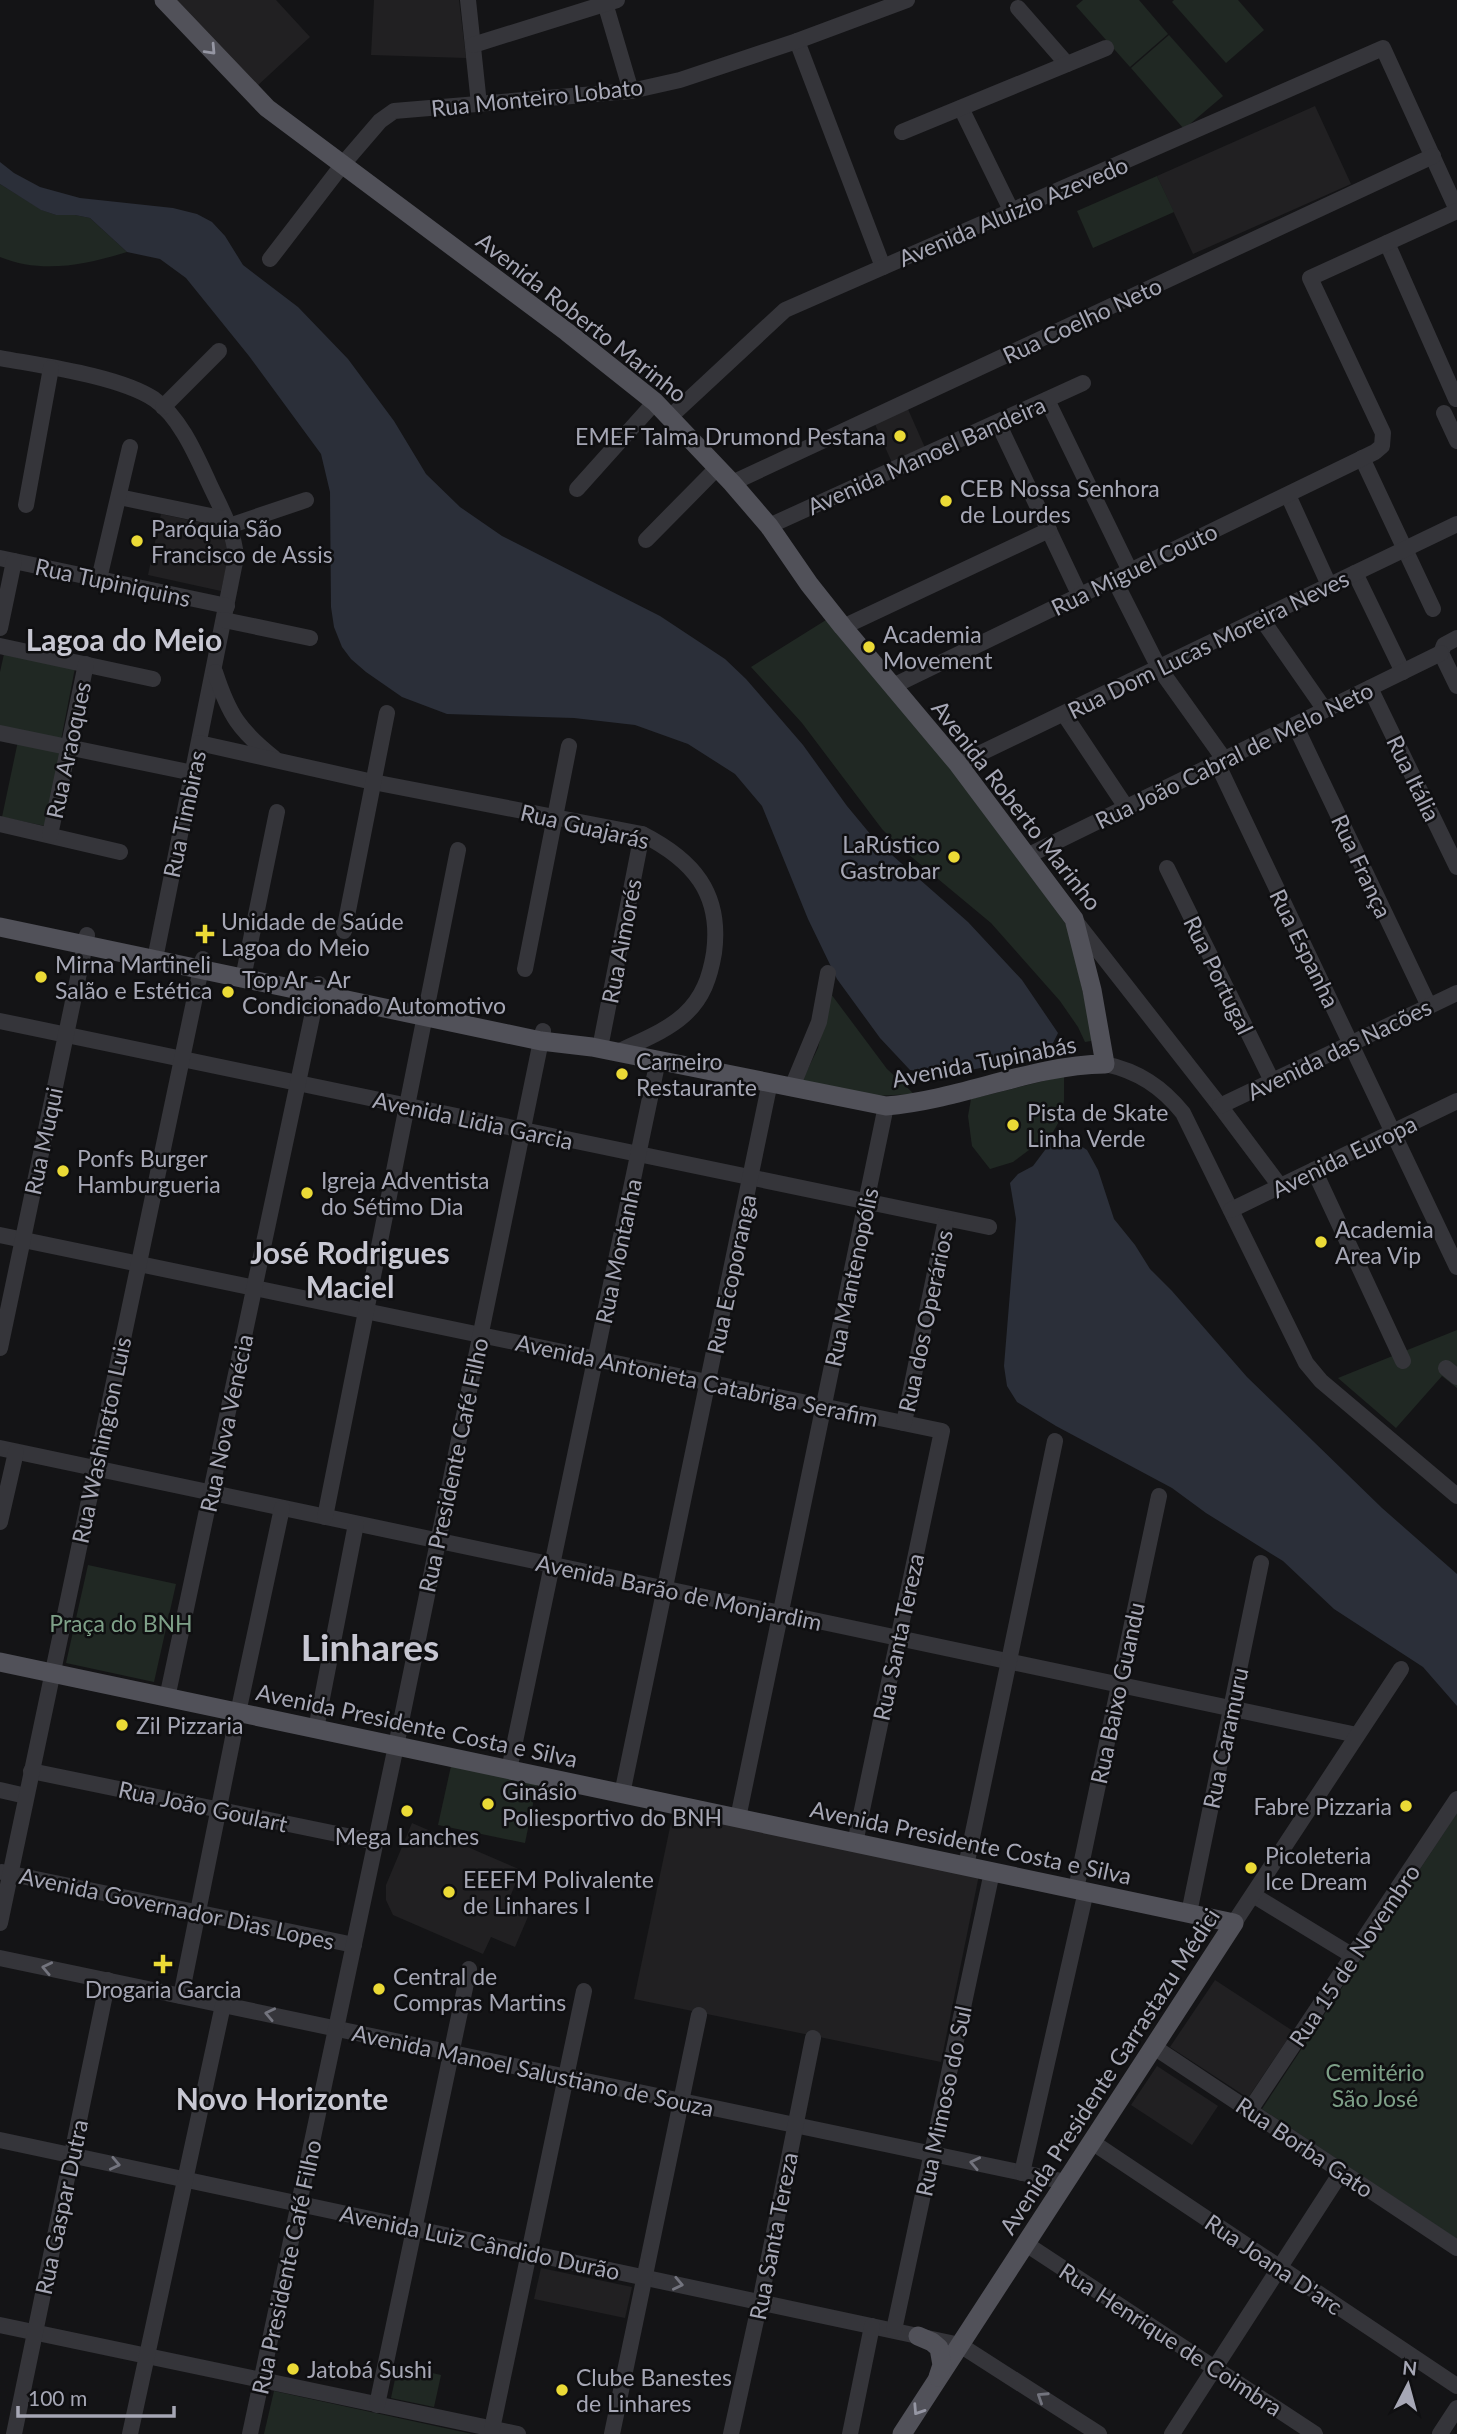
<svg xmlns="http://www.w3.org/2000/svg" width="1457" height="2434" font-family="Lato,sans-serif">
<style>
.built{fill:#212022}
.green{fill:#202823}
.water{fill:#2b2f39}
.lines{fill:none;stroke-linecap:round;stroke-linejoin:round}
.minor{stroke:#35353a;stroke-width:16}
.major{stroke:#515159;stroke-width:19}
.oneway{stroke:#9596a3}
.oneway2{stroke:#73747e}
.poi-dot{fill:#ebda36;stroke:#0f0f11;stroke-width:2.5}
.labels{text-anchor:middle;dominant-baseline:central;stroke-width:5;stroke-linejoin:round;paint-order:stroke}
.street-label{font-size:23px;fill:#a6a7b5;stroke:#0f0f11}
.poi-label{font-size:23px;fill:#a6a7b5;stroke:#0f0f11;text-anchor:start}
.park-label{font-size:23px;fill:#7ea088;stroke:#0f0f11}
.district-label{font-size:30px;font-weight:bold;fill:#c7c7d2;stroke:#0f0f11}
.town-label{font-size:37px;font-weight:bold;fill:#c7c7d2;stroke:#0f0f11}
</style>
<rect width="100%" height="100%" fill="#141416"/>
<g class="built">
<path d="M173,0h103l34,37 -54,50z"/>
<path d="M374,0h85l7,58 -95,-3z"/>
<path d="M1315,106l36,78 -158,70 -36,-78z"/>
<path d="M907,407l19,43 -33,15 -19,-43z"/>
<path d="M161,514l61,13 8,24 -9,40 -73,-16z"/>
<path d="M673,1813l306,62 -38,187 -307,-63z"/>
<path d="M412,1823l109,47 -13,32 22,10 -15,35 -24,-10 -8,17 -90,-39 -7,-15v-15z"/>
<path d="M1215,1980l78,51 -45,67 -78,-51z"/>
<path d="M1157,2066l61,40 -26,39 -61,-40z"/>
<path d="M541,2268l91,19 -7,31 -91,-19z"/>
</g>
<g class="green">
<path d="M1083,0h56l29,34 -38,33 -54,-61z"/>
<path d="M1174,0h64l26,30 -38,33 -54,-61z"/>
<path d="M1169,35l54,61 -39,33 -53,-61z"/>
<path d="M1157,176l17,36 -81,36 -16,-37z"/>
<path d="M0,184l42,26 14,5h19l15,3 37,34c-42,13 -85,22 -127,5z"/>
<path d="M826,620l135,160 107,147 25,110 -2,4 -6,1 -7,-15 -18,-26 -69,-78 -89,-74 -20,-20 -80,-106 -51,-56z"/>
<path d="M4,654l71,14 -14,72 -61,-12v-56z"/>
<path d="M18,741l43,9 -16,76 -43,-9z"/>
<path d="M831,994l56,75 27,25 -39,2 -73,-15 16,-33z"/>
<path d="M1064,1076v24l-3,18 -8,14 -40,30 -23,7 -18,-23 -4,-30 3,-17z"/>
<path d="M1457,1330v58l-15,-12 -46,52 -58,-50z"/>
<path d="M88,1565l88,19 -22,98 -88,-19z"/>
<path d="M451,1766l86,18 -12,59 -87,-18z"/>
<path d="M1457,1813v426l-195,-130z"/>
<path d="M398,2365l43,10 -7,32 -43,-9z"/>
<path d="M274,2391l198,43h-208z"/>
</g>
<g class="water">
<path d="M0,162l14,11 26,14 40,11 93,10 24,6 15,8 13,14 18,29 55,42 50,52 46,62 32,53 34,33 42,29 158,80 65,43 21,20 57,66 44,61 29,35 92,81 54,58 36,53 -6,12 -28,14 -63,13h-36l-15,-2 -30,-32 -43,-59 -29,-60 -46,-113 -27,-32 -47,-30 -53,-19 -61,-7 -127,-4 -45,-17 -36,-25 -15,-13 -9,-12 -8,-20 -3,-20 -1,-115 -9,-38 -72,-98 -63,-78 -26,-19 -33,-7 -37,-34 -15,-3h-19l-15,-5 -41,-26z"/>
<path d="M1054,1138l16,1 17,11 11,20 16,49 21,26 15,24 22,22 75,86 135,131 75,66v132l-34,-39 -89,-58 -51,-48 -77,-48 -34,-25 -116,-62 -39,-24 -10,-16 -3,-20 12,-147 -6,-36 8,-9 15,-8z"/>
</g>
<g class="lines">
<g class="minor">
<path d="M468,0l11,104"/>
<path d="M605,3l26,88"/>
<path d="M1018,8l49,56"/>
<path d="M797,41l86,226"/>
<path d="M473,45l144,-45"/>
<path d="M961,108l51,104"/>
<path d="M902,132l204,-84"/>
<path d="M1387,243l69,156"/>
<path d="M270,259l73,-95 37,-43 14,-10 237,-20 49,-11 117,-39 110,-41"/>
<path d="M0,358c43,8 119,18 154,41 26,18 42,56 55,84 11,24 25,47 27,74l-81,402"/>
<path d="M1047,400l83,171"/>
<path d="M163,407l56,-56"/>
<path d="M1444,413l13,28"/>
<path d="M671,416l114,-106 598,-262 74,162"/>
<path d="M998,423l82,173"/>
<path d="M1362,458l71,151"/>
<path d="M732,483l701,-327"/>
<path d="M577,489l78,-87"/>
<path d="M1288,495l41,90"/>
<path d="M119,497l106,22"/>
<path d="M26,505l25,-137"/>
<path d="M229,526l77,-26"/>
<path d="M769,526l314,-143"/>
<path d="M646,540l71,-72"/>
<path d="M0,558l227,48"/>
<path d="M1355,573l48,99"/>
<path d="M99,579l31,-132"/>
<path d="M1114,579l45,89 65,91"/>
<path d="M1261,618l64,92"/>
<path d="M224,620l86,18"/>
<path d="M843,627l206,-97"/>
<path d="M0,628l14,-67"/>
<path d="M1457,638l-13,7 -3,8 16,33"/>
<path d="M0,646l153,33"/>
<path d="M215,672c14,43 24,58 59,86"/>
<path d="M893,686l482,-234 7,-6 1,-13 -73,-155 147,-67"/>
<path d="M1370,688l87,179"/>
<path d="M1064,714l62,93"/>
<path d="M1295,725l134,281"/>
<path d="M0,733l193,40"/>
<path d="M199,743l174,39 269,52c51,26 80,59 72,119 -4,24 -11,45 -30,62 -19,17 -44,26 -66,37"/>
<path d="M1217,763l240,504"/>
<path d="M958,764l499,-240"/>
<path d="M0,824l120,28"/>
<path d="M50,835l36,-171"/>
<path d="M1027,856l414,-203"/>
<path d="M1167,868l105,213"/>
<path d="M1076,922l144,184 60,80"/>
<path d="M344,931l43,-218"/>
<path d="M525,969l44,-223"/>
<path d="M243,978l34,-166"/>
<path d="M0,1021l989,206"/>
<path d="M600,1048l42,-214"/>
<path d="M1105,1064c33,7 57,23 78,49l123,250 15,18 136,115"/>
<path d="M792,1087l27,-65 9,-49"/>
<path d="M1220,1106l237,-113"/>
<path d="M1314,1170l89,191"/>
<path d="M1231,1210l226,-109"/>
<path d="M0,1235l942,196 -87,412"/>
<path d="M0,1348l87,-413"/>
<path d="M1446,1368l11,9"/>
<path d="M904,1423l42,-204"/>
<path d="M0,1448l1357,287"/>
<path d="M325,1517l133,-667"/>
<path d="M0,1522l16,-70"/>
<path d="M167,1698l152,-714"/>
<path d="M316,1729l40,-205"/>
<path d="M509,1770l149,-710"/>
<path d="M31,1771l345,71"/>
<path d="M0,1790l26,6"/>
<path d="M622,1794l148,-712"/>
<path d="M738,1818l148,-712"/>
<path d="M966,1866l89,-425"/>
<path d="M2,1872l352,73"/>
<path d="M1076,1889l83,-393"/>
<path d="M1253,1895l100,61"/>
<path d="M1189,1913l72,-350"/>
<path d="M0,1923l203,-964"/>
<path d="M1234,1923l167,-254"/>
<path d="M0,1958l1066,224"/>
<path d="M181,1996l57,-283 44,-205"/>
<path d="M1154,2047l303,201"/>
<path d="M1250,2110l207,-311"/>
<path d="M0,2140l960,205 139,89"/>
<path d="M1092,2142l365,244"/>
<path d="M1022,2173l64,-282"/>
<path d="M1026,2244l289,190"/>
<path d="M0,2325l518,109"/>
<path d="M894,2330l98,-458"/>
<path d="M377,2405l92,-436"/>
<path d="M492,2429l92,-438"/>
<path d="M14,2434l94,-454"/>
<path d="M130,2434l93,-429"/>
<path d="M250,2434l146,-688 147,-715"/>
<path d="M612,2434l87,-419"/>
<path d="M731,2434l29,-132 53,-264"/>
<path d="M850,2434l22,-108"/>
<path d="M1172,2434l170,-263"/>
<path d="M1440,2434l17,-26"/>
</g>
<g class="major">
<path d="M0,927l541,114 51,6 294,59c74,-6 145,-41 219,-42l-13,-74 -18,-71 -116,-155 -115,-137 -34,-43 -40,-58 -37,-43 -77,-81 -88,-70 -300,-224 -103,-108"/>
<path d="M0,1662l1234,261 -332,511"/>
<path d="M918,2336l14,6 7,6 3,17 -4,12"/>
</g>
</g>
<defs><path id="oneway-chevron" d="M-2-3.5L2.5 0L-2 3.5" fill="none" stroke-width="1.6" stroke-linecap="round" stroke-linejoin="round" transform="scale(1.75)"/></defs>
<g class="oneway">
<use href="#oneway-chevron" transform="translate(211 50) rotate(47)"/>
<use href="#oneway-chevron" transform="translate(918 2410) rotate(123)"/>
</g>
<g class="oneway2">
<use href="#oneway-chevron" transform="translate(47 1968) rotate(-168)"/>
<use href="#oneway-chevron" transform="translate(270 2014) rotate(-168)"/>
<use href="#oneway-chevron" transform="translate(975 2163) rotate(-168)"/>
<use href="#oneway-chevron" transform="translate(115 2164) rotate(12)"/>
<use href="#oneway-chevron" transform="translate(678 2284) rotate(12)"/>
<use href="#oneway-chevron" transform="translate(1042 2397) rotate(-147)"/>
</g>
<g class="poi-dot">
<circle cx="900" cy="436" r="7"/>
<circle cx="946" cy="501" r="7"/>
<circle cx="137" cy="541" r="7"/>
<circle cx="869" cy="647" r="7"/>
<circle cx="954" cy="857" r="7"/>
<path d="M201.5 923.5h7v7h7v7h-7v7h-7v-7h-7v-7h7z"/>
<circle cx="41" cy="977" r="7"/>
<circle cx="228" cy="992" r="7"/>
<circle cx="622" cy="1074" r="7"/>
<circle cx="1013" cy="1125" r="7"/>
<circle cx="63" cy="1171" r="7"/>
<circle cx="307" cy="1193" r="7"/>
<circle cx="1321" cy="1242" r="7"/>
<circle cx="122" cy="1725" r="7"/>
<circle cx="488" cy="1804" r="7"/>
<circle cx="1406" cy="1806" r="7"/>
<circle cx="407" cy="1811" r="7"/>
<circle cx="1251" cy="1868" r="7"/>
<circle cx="449" cy="1892" r="7"/>
<path d="M159.5 1953.5h7v7h7v7h-7v7h-7v-7h-7v-7h7z"/>
<circle cx="379" cy="1989" r="7"/>
<circle cx="293" cy="2369" r="7"/>
<circle cx="562" cy="2390" r="7"/>
</g>
<g class="labels">
<g class="street-label">
<text transform="translate(537 97) rotate(-6)">Rua Monteiro Lobato</text>
<text transform="translate(1013 211) rotate(-23)">Avenida Aluizio Azevedo</text>
<text transform="translate(582 317) rotate(38)">Avenida Roberto Marinho</text>
<text transform="translate(1082 320) rotate(-25)">Rua Coelho Neto</text>
<text transform="translate(926 455) rotate(-24)">Avenida Manoel Bandeira</text>
<text transform="translate(1134 569) rotate(-26)">Rua Miguel Couto</text>
<text transform="translate(113 582) rotate(12)">Rua Tupiniquins</text>
<text transform="translate(1208 644) rotate(-26)">Rua Dom Lucas Moreira Neves</text>
<text transform="translate(68 750) rotate(-78)">Rua Araoques</text>
<text transform="translate(1234 755) rotate(-26)">Rua João Cabral de Melo Neto</text>
<text transform="translate(1414 778) rotate(64)">Rua Itália</text>
<text transform="translate(1017 805) rotate(52)">Avenida Roberto Marinho</text>
<text transform="translate(184 814) rotate(-78)">Rua Timbiras</text>
<text transform="translate(585 826) rotate(13)">Rua Guajarás</text>
<text transform="translate(1362 866) rotate(65)">Rua França</text>
<text transform="translate(621 941) rotate(-79)">Rua Aimorés</text>
<text transform="translate(1305 948) rotate(64)">Rua Espanha</text>
<text transform="translate(1219 975) rotate(64)">Rua Portugal</text>
<text transform="translate(1339 1049) rotate(-26)">Avenida das Nacões</text>
<text transform="translate(984 1061) rotate(-11)">Avenida Tupinabás</text>
<text transform="translate(473 1120) rotate(12)">Avenida Lidia Garcia</text>
<text transform="translate(43 1141) rotate(-78)">Rua Muqui</text>
<text transform="translate(1344 1156) rotate(-26)">Avenida Europa</text>
<text transform="translate(618 1251) rotate(-78)">Rua Montanha</text>
<text transform="translate(731 1274) rotate(-78)">Rua Ecoporanga</text>
<text transform="translate(851 1277) rotate(-78)">Rua Mantenopólis</text>
<text transform="translate(925 1321) rotate(-78)">Rua dos Operários</text>
<text transform="translate(697 1380) rotate(12)">Avenida Antonieta Catabriga Serafim</text>
<text transform="translate(226 1423) rotate(-78)">Rua Nova Venécia</text>
<text transform="translate(101 1440) rotate(-78)">Rua Washington Luis</text>
<text transform="translate(453 1465) rotate(-78)">Rua Presidente Café Filho</text>
<text transform="translate(679 1592) rotate(12)">Avenida Barão de Monjardim</text>
<text transform="translate(898 1637) rotate(-78)">Rua Santa Tereza</text>
<text transform="translate(1117 1693) rotate(-78)">Rua Baixo Guandu</text>
<text transform="translate(417 1725) rotate(12)">Avenida Presidente Costa e Silva</text>
<text transform="translate(1225 1738) rotate(-78)">Rua Caramuru</text>
<text transform="translate(203 1806) rotate(12)">Rua João Goulart</text>
<text transform="translate(971 1842) rotate(12)">Avenida Presidente Costa e Silva</text>
<text transform="translate(177 1908) rotate(12)">Avenida Governador Dias Lopes</text>
<text transform="translate(1354 1955) rotate(-56)">Rua 15 de Novembro</text>
<text transform="translate(533 2070) rotate(12)">Avenida Manoel Salustiano de Souza</text>
<text transform="translate(1109 2071) rotate(-57)">Avenida Presidente Garrastazu Médici</text>
<text transform="translate(943 2101) rotate(-78)">Rua Mimoso do Sul</text>
<text transform="translate(1305 2147) rotate(34)">Rua Borba Gato</text>
<text transform="translate(61 2207) rotate(-78)">Rua Gaspar Dutra</text>
<text transform="translate(773 2236) rotate(-79)">Rua Santa Tereza</text>
<text transform="translate(480 2242) rotate(12)">Avenida Luiz Cândido Durão</text>
<text transform="translate(1274 2264) rotate(34)">Rua Joana D'arc</text>
<text transform="translate(286 2267) rotate(-78)">Rua Presidente Café Filho</text>
<text transform="translate(1171 2339) rotate(33)">Rua Henrique de Coimbra</text>
</g>
<g class="poi-label">
<text x="886" y="436" text-anchor="end">EMEF Talma Drumond Pestana</text>
<text x="960" y="488">CEB Nossa Senhora<tspan x="960" dy="26">de Lourdes</tspan></text>
<text x="151" y="528">Paróquia São<tspan x="151" dy="26">Francisco de Assis</tspan></text>
<text x="883" y="634">Academia<tspan x="883" dy="26">Movement</tspan></text>
<text x="940" y="844" text-anchor="end">LaRústico<tspan x="940" dy="26">Gastrobar</tspan></text>
<text x="221" y="921">Unidade de Saúde<tspan x="221" dy="26">Lagoa do Meio</tspan></text>
<text x="55" y="964">Mirna Martineli<tspan x="55" dy="26">Salão e Estética</tspan></text>
<text x="242" y="979">Top Ar - Ar<tspan x="242" dy="26">Condicionado Automotivo</tspan></text>
<text x="636" y="1061">Carneiro<tspan x="636" dy="26">Restaurante</tspan></text>
<text x="1027" y="1112">Pista de Skate<tspan x="1027" dy="26">Linha Verde</tspan></text>
<text x="77" y="1158">Ponfs Burger<tspan x="77" dy="26">Hamburgueria</tspan></text>
<text x="321" y="1180">Igreja Adventista<tspan x="321" dy="26">do Sétimo Dia</tspan></text>
<text x="1335" y="1229">Academia<tspan x="1335" dy="26">Area Vip</tspan></text>
<text x="136" y="1725">Zil Pizzaria</text>
<text x="502" y="1791">Ginásio<tspan x="502" dy="26">Poliesportivo do BNH</tspan></text>
<text x="1392" y="1806" text-anchor="end">Fabre Pizzaria</text>
<text x="407" y="1836" text-anchor="middle">Mega Lanches</text>
<text x="1265" y="1855">Picoleteria<tspan x="1265" dy="26">Ice Dream</tspan></text>
<text x="463" y="1879">EEEFM Polivalente<tspan x="463" dy="26">de Linhares I</tspan></text>
<text x="393" y="1976">Central de<tspan x="393" dy="26">Compras Martins</tspan></text>
<text x="163" y="1989" text-anchor="middle">Drogaria Garcia</text>
<text x="307" y="2369">Jatobá Sushi</text>
<text x="576" y="2377">Clube Banestes<tspan x="576" dy="26">de Linhares</tspan></text>
</g>
<g class="park-label">
<text x="121" y="1623">Praça do BNH</text>
<text x="1375" y="2072">Cemitério<tspan x="1375" dy="26">São José</tspan></text>
</g>
<g class="district-label">
<text x="124" y="639">Lagoa do Meio</text>
<text x="350" y="1252">José Rodrigues<tspan x="350" dy="34">Maciel</tspan></text>
<text x="282" y="2098">Novo Horizonte</text>
</g>
<g class="town-label">
<text x="370" y="1646">Linhares</text>
</g>
</g>
<g transform="translate(1408 2385) rotate(6)" stroke="#0f0f11" stroke-width="5" paint-order="stroke">
<path d="M0-5L12 26L0 18L-12 26Z" fill="#a6a7b5"/>
<text y="-10" font-size="19" font-weight="bold" text-anchor="middle" fill="#a6a7b5">N</text>
</g>
<path d="M18 2406v10h156v-10" fill="none" stroke="#a6a7b5" stroke-width="3.5"/>
<text x="28" y="2406" font-size="21" fill="#a6a7b5" stroke="#0f0f11" stroke-width="5" paint-order="stroke">100 m</text>
</svg>
